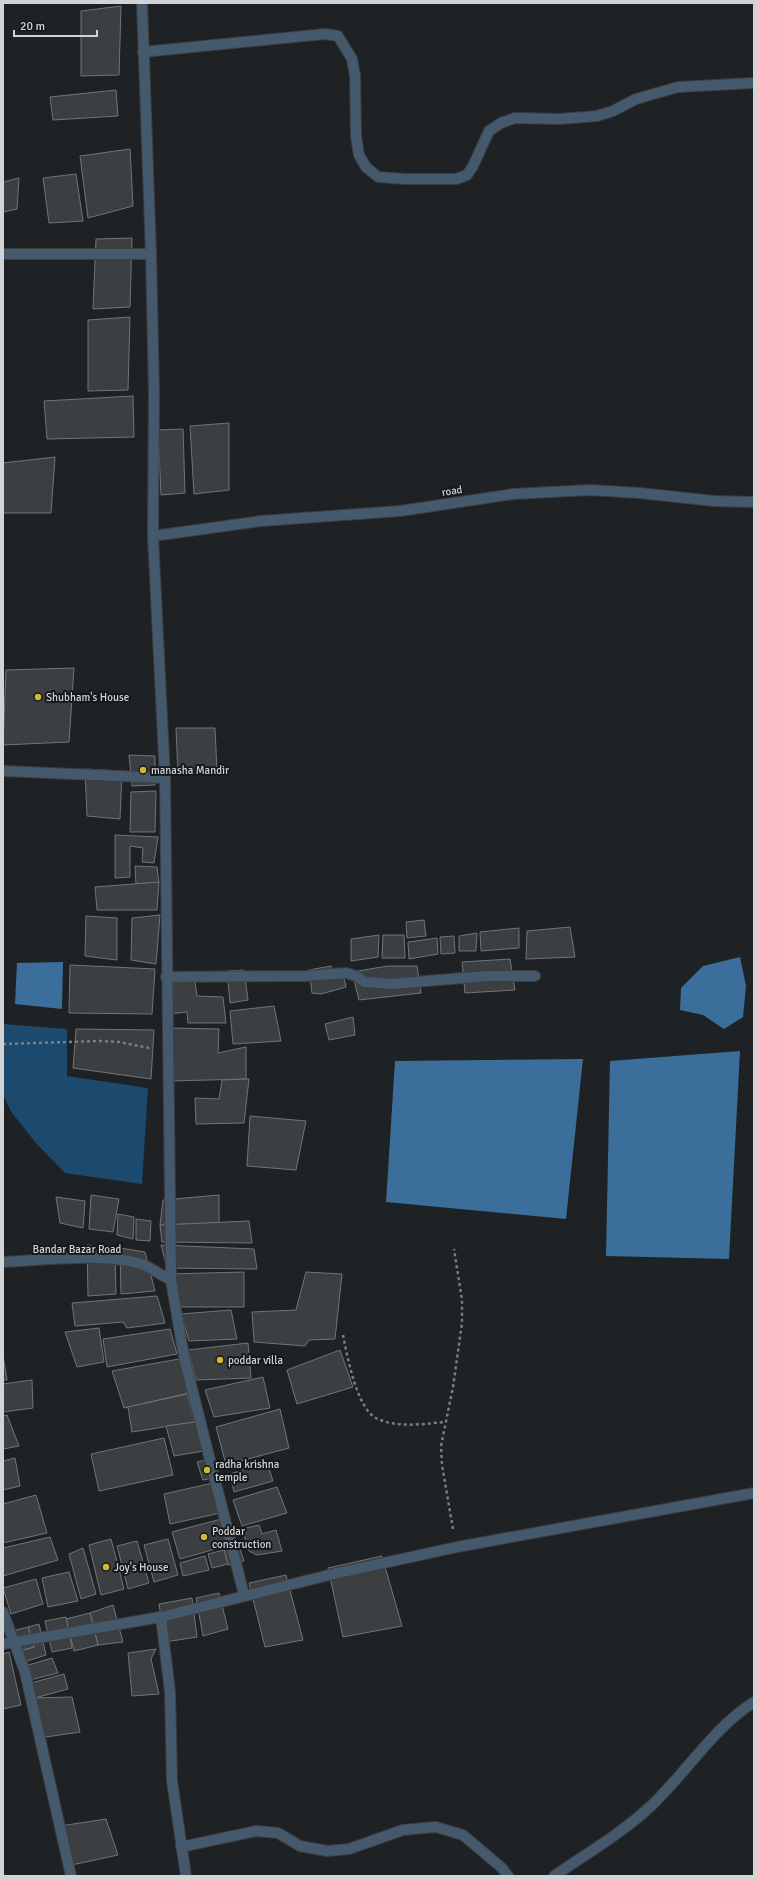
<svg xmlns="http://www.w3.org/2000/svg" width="757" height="1879" font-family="Signika,sans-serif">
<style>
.green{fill:#1c496e}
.water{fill:#3b6e9a}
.building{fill:#3c3f42;stroke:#727578}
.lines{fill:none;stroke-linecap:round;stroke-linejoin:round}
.minor-casing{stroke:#3c3e40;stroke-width:12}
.path{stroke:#7c7e80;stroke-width:2.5;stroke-dasharray:3 3;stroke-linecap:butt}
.minor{stroke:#45596c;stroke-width:10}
.poi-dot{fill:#d2b736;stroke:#16181b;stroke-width:1.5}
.labels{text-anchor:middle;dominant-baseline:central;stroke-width:4;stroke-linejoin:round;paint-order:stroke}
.street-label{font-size:11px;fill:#d2d3d5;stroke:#16181b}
.poi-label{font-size:11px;fill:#d2d3d5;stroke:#16181b;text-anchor:start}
</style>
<rect width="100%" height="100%" fill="#1f2224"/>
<path class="green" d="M3,1024l64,5v47l81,12 -6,96 -77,-11 -29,-30 -24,-30 -9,-18z"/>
<g class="water">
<path d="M740,957l6,29 -3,31 -19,12 -21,-14 -23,-5 1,-22 22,-22z"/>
<path d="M63,962l-1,47 -47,-5 2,-41z"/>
<path d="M740,1051l-11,208 -123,-3 4,-195z"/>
<path d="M583,1059l-17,160 -180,-17 9,-141z"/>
</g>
<g class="building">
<path d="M121,6l-2,69 -38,1v-65z"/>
<path d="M116,90l2,26 -65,4 -3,-23z"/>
<path d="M130,149l3,57 -45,12 -8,-62z"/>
<path d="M76,174l7,47 -34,2 -6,-45z"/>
<path d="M19,178l-2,31 -14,3v-30z"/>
<path d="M132,238l-2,69 -37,2 3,-70z"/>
<path d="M130,317l-2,73 -40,1v-71z"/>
<path d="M133,396l1,41 -87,2 -3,-38z"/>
<path d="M229,423v67l-35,4 -4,-68z"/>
<path d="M183,429l2,64 -24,2 -3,-65z"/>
<path d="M55,457l-4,56h-48v-50z"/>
<path d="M74,668l-5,74 -66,3 3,-75z"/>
<path d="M176,728h39l2,44 -39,2z"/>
<path d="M129,755l26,1v29l-23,1z"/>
<path d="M85,769l37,2 -2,48 -33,-3z"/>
<path d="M156,791l-1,41h-25l1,-40z"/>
<path d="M115,835l43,2 -4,26 -12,-1 1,-14 -13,-2v31l-15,1z"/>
<path d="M135,866l22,1 2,16 -23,1z"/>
<path d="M159,882l-2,28h-60l-2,-23z"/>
<path d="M160,915l-4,49 -25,-4 1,-42z"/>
<path d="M86,916l31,2v42l-32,-4z"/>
<path d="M424,920l2,16 -19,2 -1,-16z"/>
<path d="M570,927l5,30 -49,2 1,-28z"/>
<path d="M519,928v20l-38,3 -1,-19z"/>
<path d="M477,933l-1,18h-17v-15z"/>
<path d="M379,935l-1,22 -27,4v-22z"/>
<path d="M383,935h21l1,23h-23z"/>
<path d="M454,936l1,17 -14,1 -1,-17z"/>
<path d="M437,938l1,16 -29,5 -1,-17z"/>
<path d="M510,959l5,31 -50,3 -3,-31z"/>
<path d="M70,965l85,4 -3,45 -83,-1z"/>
<path d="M331,966l5,12 8,-1 2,10 -25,7 -9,-1 -3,-23z"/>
<path d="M388,966h29l4,27 -62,7 -7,-28z"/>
<path d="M244,970l4,30 -18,3 -3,-32z"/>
<path d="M169,971l25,4 3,21 26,1 3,26h-38l-1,-11 -19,2z"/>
<path d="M274,1006l7,35 -48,3 -3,-33z"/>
<path d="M353,1017l2,18 -26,5 -4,-16z"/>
<path d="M169,1028l50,1 -1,24 28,-6v32l-75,2z"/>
<path d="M76,1029l78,1 -3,49 -78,-11z"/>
<path d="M246,1079h3l-5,44 -48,1 -1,-26 24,1 3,-19z"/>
<path d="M250,1116l56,5 -10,49 -49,-4z"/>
<path d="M91,1195l28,4 -6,33 -24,-3z"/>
<path d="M219,1195v28l-59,2 3,-25z"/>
<path d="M56,1197l29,4 -2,27 -23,-5z"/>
<path d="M118,1214l16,3 -1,22 -16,-4z"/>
<path d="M136,1219l15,2 -1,20 -14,-1z"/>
<path d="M249,1221l3,22 -90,-1 -2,-17z"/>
<path d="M87,1245l28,3 1,46 -28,2z"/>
<path d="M161,1245l93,4 3,20 -90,-1z"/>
<path d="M120,1248l25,4 10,39 -34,3z"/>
<path d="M244,1272v35h-67l-9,-33z"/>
<path d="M306,1272l36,2 -7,65 -26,1 -4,6 -51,-4 -2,-30 44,-2z"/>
<path d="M157,1296l8,27 -38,5 -4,-6 -48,4 -3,-23z"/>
<path d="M231,1310l6,29 -48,2 -8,-27z"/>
<path d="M99,1328l5,34 -27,5 -12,-35z"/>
<path d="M170,1329l7,25 -70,13 -4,-28z"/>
<path d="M248,1343l3,35 -55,2 -8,-30z"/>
<path d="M340,1350l13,37 -56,17 -10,-34z"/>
<path d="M3,1356l4,24h-4z"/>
<path d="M179,1359l10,34 -65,15 -12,-37z"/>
<path d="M263,1377l7,31 -56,9 -9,-27z"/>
<path d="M32,1380l1,28 -30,4v-28z"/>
<path d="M187,1394l8,28 -63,10 -4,-25z"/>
<path d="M280,1409l9,39 -63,17 -10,-38z"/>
<path d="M7,1415l12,31 -16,3v-33z"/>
<path d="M195,1422l9,29 -30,5 -8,-30z"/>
<path d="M164,1438l9,37 -74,16 -8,-37z"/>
<path d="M15,1458l5,28 -17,4v-29z"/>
<path d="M212,1459l5,18 -14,3 -6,-18z"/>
<path d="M267,1462l6,19 -39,11 -4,-18z"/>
<path d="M217,1482l8,30 -55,12 -6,-30z"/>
<path d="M277,1487l10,26 -45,13 -9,-26z"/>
<path d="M36,1495l11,38 -44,10v-39z"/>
<path d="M229,1517l8,26 -57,16 -8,-27z"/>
<path d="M259,1525l3,9 14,-4 6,21 -25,4 -8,-4 -7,-22z"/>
<path d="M50,1537l8,23 -55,16v-28z"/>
<path d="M111,1539l13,50 -23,6 -12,-50z"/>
<path d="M168,1539l10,36 -24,7 -10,-37z"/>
<path d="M137,1541l12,42 -21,6 -11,-43z"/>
<path d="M239,1546l5,15 -16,4 -4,-15z"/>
<path d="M83,1548l13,46 -15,5 -12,-45z"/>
<path d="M224,1550l4,14 -16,4 -4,-14z"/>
<path d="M205,1556l4,14 -26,6 -3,-13z"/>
<path d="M382,1556l20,70 -59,11 -15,-69z"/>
<path d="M69,1572l9,29 -30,6 -6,-29z"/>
<path d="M286,1575l17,65 -38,7 -16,-64z"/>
<path d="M36,1579l7,25 -32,10 -8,-26z"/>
<path d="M219,1593l9,36 -25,7 -7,-38z"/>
<path d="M192,1598l5,39 -32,5 -6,-38z"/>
<path d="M113,1605l10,37 -25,3 -8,-32z"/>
<path d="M90,1613l8,32 -24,6 -8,-32z"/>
<path d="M66,1617l6,31 -20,4 -7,-31z"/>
<path d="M39,1624l7,31 -25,8 -2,-12 15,-4 -6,-20z"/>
<path d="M28,1627l6,20 -15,4 -7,-20z"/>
<path d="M156,1649l-5,10 8,35 -27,2 -4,-43z"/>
<path d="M9,1652l12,53 -18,4v-55z"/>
<path d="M52,1658l6,15 -28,7 -5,-14z"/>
<path d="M64,1674l4,15 -33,9 -4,-15z"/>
<path d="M72,1697l8,35 -41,6 -6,-40z"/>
<path d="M106,1819l12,36 -51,11 -7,-40z"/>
</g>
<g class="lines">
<g class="minor-casing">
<g id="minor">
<path d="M142,3l9,251 3,140 -1,142 12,242 6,502 13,77 60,238"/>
<path d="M143,52l182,-18 13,2 14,23 3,17 1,60 3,19 7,12 12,10 28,2h50l11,-4 6,-9 16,-35 12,-8 14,-5 44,1 38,-3 16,-5 23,-12 42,-12 76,-4"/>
<path d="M3,254h148"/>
<path d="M153,536l108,-15 139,-10 113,-17 77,-4 50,3 74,8 40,1"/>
<path d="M3,771l162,7"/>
<path d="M166,977l140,-1 40,-3 10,3 9,6 26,2 95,-8h49"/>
<path d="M3,1262c41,-2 103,-10 141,3 9,4 18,11 27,15"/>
<path d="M3,1612l22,60 46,204"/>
<path d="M161,1617l9,75 2,89 14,95"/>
<path d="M3,1644l158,-27 172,-43 124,-27 297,-54"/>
<path d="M181,1847l75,-16 22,2 22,13 27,5 22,-2 54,-19 33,-3 27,8 39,33 6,8"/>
<path d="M554,1876c32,-22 68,-43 97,-70 35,-33 62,-78 103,-104"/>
</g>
</g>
<g class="path">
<path d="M3,1044l97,-3 19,1 30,6"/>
<path d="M343,1335c4,20 14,76 35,84 20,9 45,5 67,3"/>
<path d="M453,1529l-11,-64 -1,-19 12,-59 9,-64v-23l-8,-51"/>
</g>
<use href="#minor" class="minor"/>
</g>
<g class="poi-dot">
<circle cx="38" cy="697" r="4"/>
<circle cx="143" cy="770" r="4"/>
<circle cx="220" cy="1360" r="4"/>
<circle cx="207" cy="1470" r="4"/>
<circle cx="204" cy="1537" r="4"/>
<circle cx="106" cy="1567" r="4"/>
</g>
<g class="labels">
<g class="street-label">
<text transform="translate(452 491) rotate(-9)">road</text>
<text x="77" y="1249">Bandar Bazar Road</text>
</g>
<g class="poi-label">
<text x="46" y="697">Shubham's House</text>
<text x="151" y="770">manasha Mandir</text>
<text x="228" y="1360">poddar villa</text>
<text x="215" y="1464">radha krishna<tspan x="215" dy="13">temple</tspan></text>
<text x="212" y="1531">Poddar<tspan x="212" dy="13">construction</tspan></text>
<text x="114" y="1567">Joy's House</text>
</g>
</g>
<rect width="757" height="1879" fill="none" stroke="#d2d3d5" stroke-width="8"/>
<path d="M14 30v6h83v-6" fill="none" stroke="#d2d3d5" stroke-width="2"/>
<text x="20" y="30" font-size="12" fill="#d2d3d5" stroke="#16181b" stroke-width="3" paint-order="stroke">20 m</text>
</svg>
